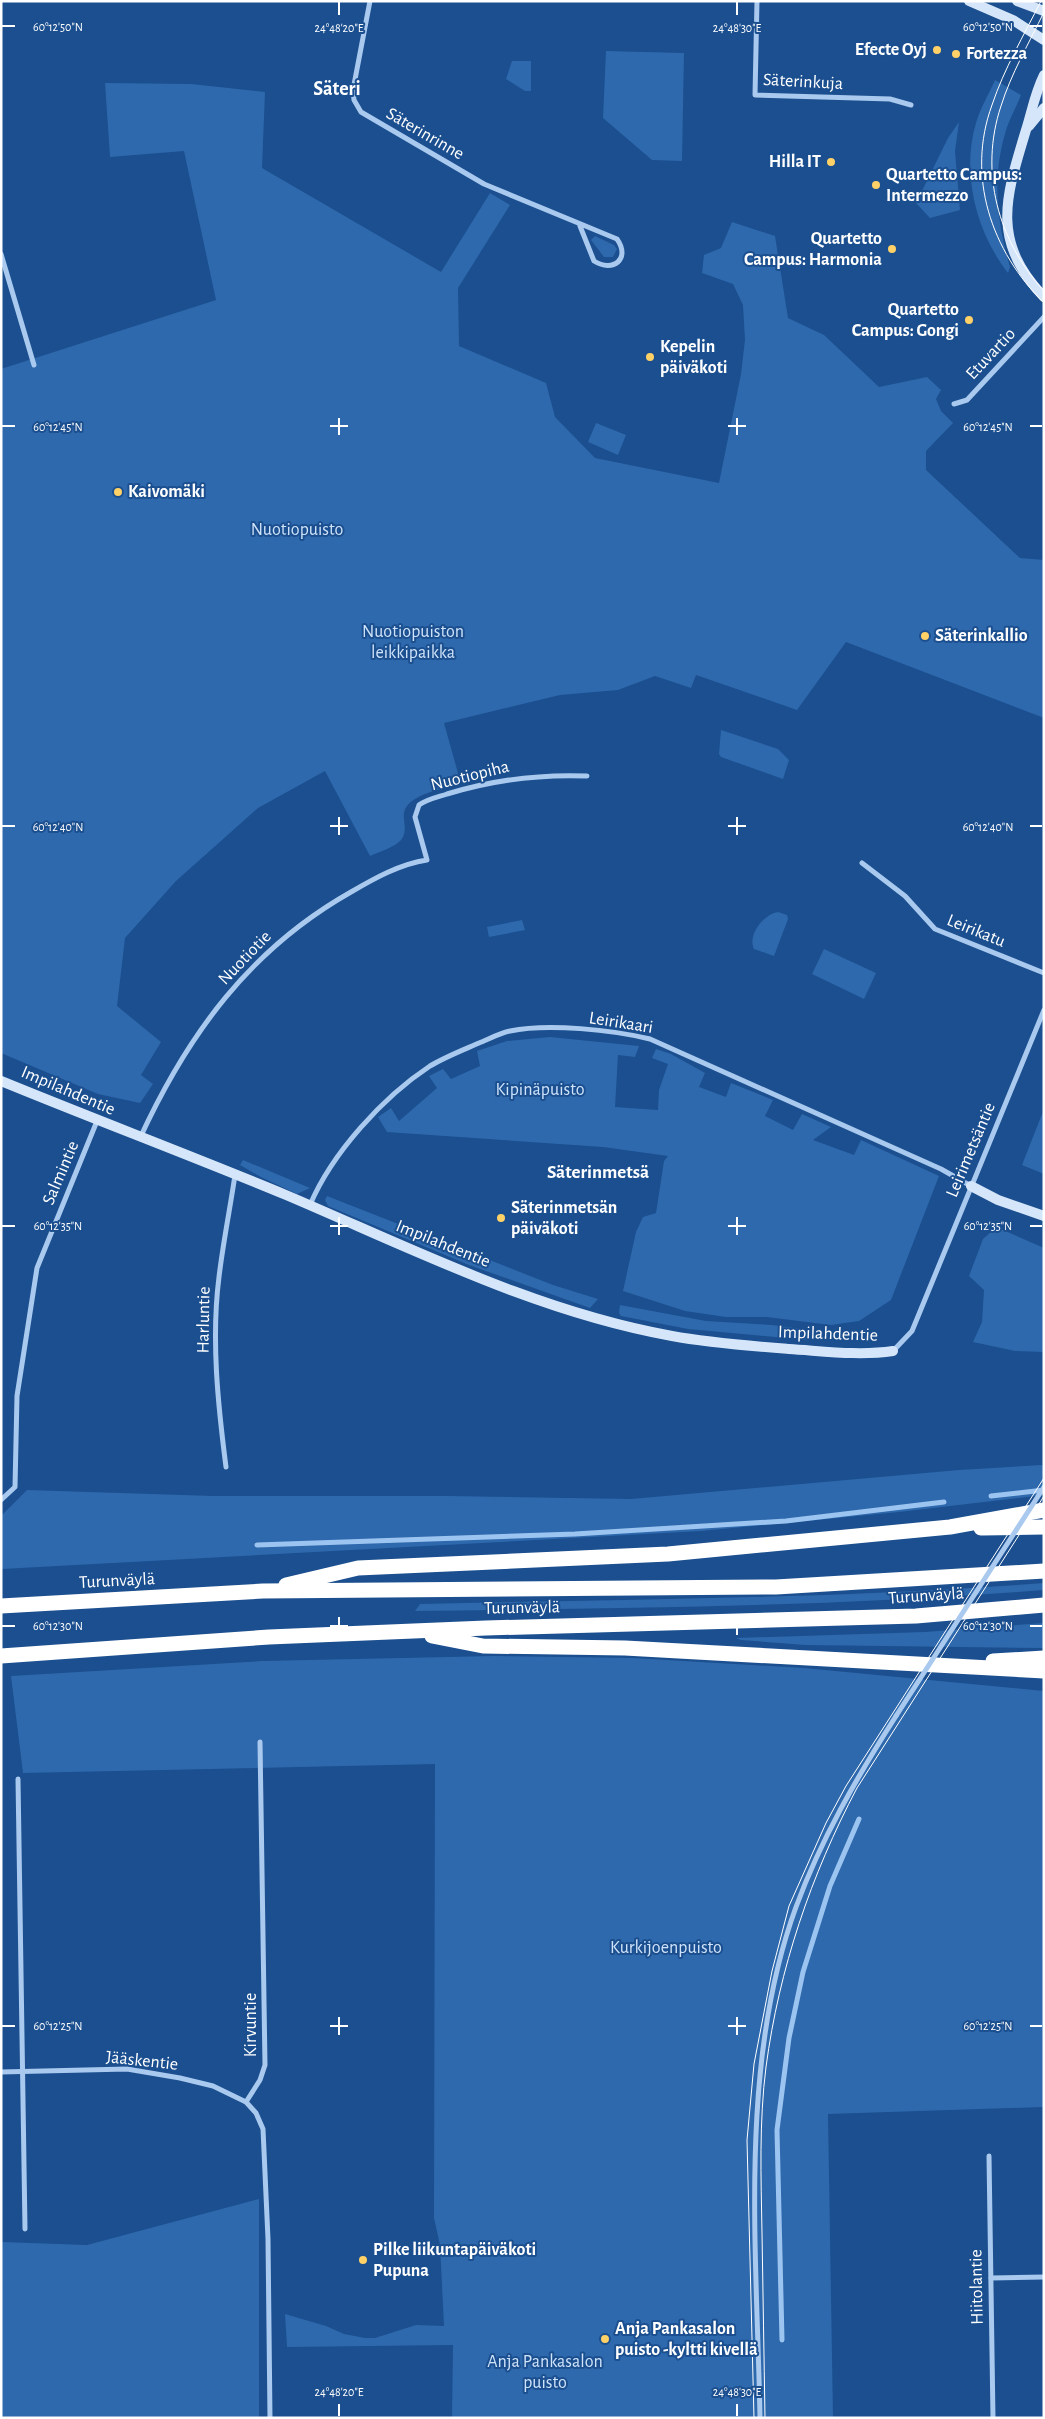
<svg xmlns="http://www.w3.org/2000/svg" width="1045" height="2419" font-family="'Alegreya Sans',sans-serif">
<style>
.green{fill:#2e69ad}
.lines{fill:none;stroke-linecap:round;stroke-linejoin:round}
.stream{stroke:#9cc4f0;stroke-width:5}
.street{stroke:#a9c9ee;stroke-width:5}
.secondary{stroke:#d6e6fa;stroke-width:10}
.highway{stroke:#fff;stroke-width:15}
.tram{stroke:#fff;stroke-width:1}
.street-bridge{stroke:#a9c9ee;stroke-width:5}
.ticks{fill:none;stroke:#fff;stroke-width:2}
.poi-dot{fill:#ffd166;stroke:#1b4f8f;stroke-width:2}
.labels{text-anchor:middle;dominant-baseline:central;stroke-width:4;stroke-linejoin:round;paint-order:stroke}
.poi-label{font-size:18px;font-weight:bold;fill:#fff;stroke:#1b4f8f;text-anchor:start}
.street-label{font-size:18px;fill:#fff;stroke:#1b4f8f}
.park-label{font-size:18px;fill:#cfe3fa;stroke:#1b4f8f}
.neighbourhood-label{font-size:19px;font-weight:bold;fill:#fff;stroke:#1b4f8f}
.quarter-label{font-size:20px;font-weight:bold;fill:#fff;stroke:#1b4f8f}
.ticks-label{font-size:12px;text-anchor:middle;fill:#fff;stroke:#1b4f8f;stroke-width:4;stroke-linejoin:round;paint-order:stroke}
</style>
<rect width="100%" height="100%" fill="#1b4f8f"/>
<g class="green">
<path d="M606,51l78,2 -2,108 -30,-1 -49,-42z"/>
<path d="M512,61h19v30h-6l-19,-12z"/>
<path d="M995,80l26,15c-5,13 -13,26 -16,39 -13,44 -8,89 5,133l-2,6c-32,-41 -47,-100 -32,-150 4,-15 13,-29 19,-43z"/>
<path d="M105,83l86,1 74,8 -3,76 179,104 49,-79 20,12 -52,83 1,58 87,37 9,34 40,41 124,25 22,-109 4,-34 -2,-35 -10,-21 -31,-11 2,-18 17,-7 11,-26 43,14 13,82 36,17 55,52 48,-10 14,13 -5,9 5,12 12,12 -27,28v19l94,88 24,2v158l-198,-76 -49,68 -101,-35 -5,13 -36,-12 -37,14 -58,5 -116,28 17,61c-15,4 -54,10 -57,29 -1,10 4,18 -3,27 -6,7 -22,12 -31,16l-45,-85 -67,37 -82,73 -51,57 -8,68 44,36 -20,33 12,9 -13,19 -42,-9 -97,-41v-684l215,-69 -32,-149 -74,6z"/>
<path d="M959,122l-4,29 5,59 -30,8 -14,-15 32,-65z"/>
<path d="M595,236l19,9 3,4 -4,8h-9l-13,-17z"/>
<path d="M596,423l30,12 -8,20 -30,-13z"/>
<path d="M721,730l57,19 11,11 -6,19 -62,-22 -2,-3z"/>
<path d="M778,912l9,3 1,4 -14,37 -20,-7c-7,-14 10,-35 24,-37z"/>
<path d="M522,920l3,10 -36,7 -2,-10z"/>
<path d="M824,949l52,24 -12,26 -52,-25z"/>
<path d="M550,1037l89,9 -4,11 -17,-2 -3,52 43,3 1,-20 9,-26 -16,-6 4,-9 15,5 34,19 -6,14 27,10 5,-14 42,17 -8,16 28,14 9,-16 29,13 -18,13 41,15 7,-15 78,36 -48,124 -32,21 -28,4 -64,-8h-41l-41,-6 -62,-20 13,-59 7,-15 13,-4 8,-52 4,-5 -65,-9 -216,-15 -9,-15 13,-9 8,13 38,-33 -8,-12 14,-7 8,10 29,-13 -3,-15 30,-10z"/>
<path d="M1044,1109v65l-22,-9z"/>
<path d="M243,1160l67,28 -13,6 -36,-17 -21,-12z"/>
<path d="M327,1196l226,89 45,14 -8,9 -121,-43 -141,-59 -3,-6z"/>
<path d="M993,1230h10l41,18v104l-29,-1 -42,-9 9,-20 2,-32 -15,-14 14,-37z"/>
<path d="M620,1305l86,16 66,4 53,7 -6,5 -12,3 -119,-11 -67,-13 -2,-3z"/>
<path d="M1041,1465l3,1v29l-145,17 -198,19 -699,38 -1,-53 26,-26 186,6h233l185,3 328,-29z"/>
<path d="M1044,1583v7c-210,17 -419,18 -629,21l5,-7c208,-5 416,-5 624,-21z"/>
<path d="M1044,1623v25l-239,-3 -64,-5 -5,-2 189,-6z"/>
<path d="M494,1656l138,2 172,10 240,23v416l-216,7 5,304h-381l1,-73 -166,2 -2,-33 41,12 18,8 21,4h10l41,-13 28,1 -4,-81 -6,-27 1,-454 -412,9 -12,-97 252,-15z"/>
<path d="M259,2199v219h-258v-176l86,3z"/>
</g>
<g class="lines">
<g class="stream">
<path d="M991,1496l53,-6"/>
<path d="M257,1545l318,-11 211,-13 158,-19"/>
<path d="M782,2340l-5,-210 12,-92 14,-66 27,-86 29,-67"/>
</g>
<g class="street">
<path d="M370,1l-17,89 1,10 7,12 123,72 133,55c14,20 -4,34 -23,22l-14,-35"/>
<path d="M757,1l-2,94 135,4 21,6"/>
<path d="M1,254l33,111"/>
<path d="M954,404l13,-4 77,-83"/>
<path d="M862,863l43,33 30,33 109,44"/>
<path d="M140,1138c48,-104 110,-189 211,-246 24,-14 49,-28 76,-32l-12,-43 4,-12c8,-6 19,-8 28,-11 46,-14 92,-20 140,-18"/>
<path d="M310,1205c22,-52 73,-108 120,-139 15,-9 33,-16 49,-23 10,-4 21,-10 31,-12 38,-8 103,-1 140,8l291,130 30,17"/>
<path d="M893,1351l19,-20 132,-321"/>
<path d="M226,1467c-8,-62 -15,-128 -7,-190 4,-34 11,-68 16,-102"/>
<path d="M1,1500l14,-13 2,-91 20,-128 60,-147"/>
<path d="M18,1779l7,450"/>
<path d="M1,2072l126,-3 53,9 33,8 33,16 10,11 7,16 5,110 2,179"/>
<path d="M246,2102l14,-22 5,-15 -5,-323"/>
<path d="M989,2156l4,262"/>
<path d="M991,2278l53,-1"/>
<path d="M760,2418c-3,-166 -22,-353 36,-511 25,-68 61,-130 100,-191"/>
</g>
<g class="secondary">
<path d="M969,1l44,19 31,20"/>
<path d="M1017,1l27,10"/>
<path d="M1044,75c-9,18 -12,36 -18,55 -20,66 -36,111 18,167"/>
<path d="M1029,126l15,-18"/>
<path d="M1,1081c95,39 191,75 285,114 125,53 251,117 386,141 38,7 78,10 117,13 34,2 70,7 104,2"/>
<path d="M971,1186l27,14 46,16"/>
</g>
<g class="highway">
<path d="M981,1528l63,-1"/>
<path d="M286,1585l72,-17 310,-14 282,-27 94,-17"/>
<path d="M1,1606l262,-15 513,-4 268,-16"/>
<path d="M432,1636l51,10 142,2 419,23"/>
<path d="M1,1656l268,-19 217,-9 430,-12 128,-11"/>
<path d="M993,1661l51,-3"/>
</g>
<g class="tram">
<path d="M1041,1c-17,34 -37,68 -49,104 -26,71 -1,146 52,198"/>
<path d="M1044,12c-15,31 -33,62 -43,94 -22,66 -3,135 43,185"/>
<path d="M754,2418l-7,-278 7,-76 18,-93 17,-65 37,-83 20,-37 198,-308"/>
<path d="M765,2418c-1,-62 -2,-124 -3,-185 -1,-56 -3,-111 4,-166 13,-98 45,-192 91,-279l187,-292"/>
</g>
<path class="street-bridge" d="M896,1716l148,-229"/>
</g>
<path class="ticks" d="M339,2v13M737,2v13M2,26h13M1030,26h12M339,418v17M737,418v17M2,426h13M330,426h18M728,426h18M1030,426h12M339,817v18M737,817v18M2,826h13M330,826h18M728,826h18M1030,826h12M339,1217v18M737,1217v18M2,1226h13M330,1226h18M728,1226h18M1030,1226h12M339,1617v18M737,1617v18M2,1626h13M330,1626h18M728,1626h18M1030,1626h12M339,2017v18M737,2017v18M2,2026h13M330,2026h18M728,2026h18M1030,2026h12M339,2404v12M737,2404v12"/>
<g class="poi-dot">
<circle cx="937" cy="50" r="5"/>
<circle cx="956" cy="54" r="5"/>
<circle cx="831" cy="162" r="5"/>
<circle cx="876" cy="185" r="5"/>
<circle cx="892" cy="249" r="5"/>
<circle cx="969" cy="320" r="5"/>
<circle cx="650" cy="357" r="5"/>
<circle cx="118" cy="492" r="5"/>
<circle cx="925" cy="636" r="5"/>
<circle cx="501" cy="1218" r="5"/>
<circle cx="363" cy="2260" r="5"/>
<circle cx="605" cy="2339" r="5"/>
</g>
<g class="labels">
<g class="poi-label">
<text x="927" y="50" text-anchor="end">Efecte Oyj</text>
<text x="966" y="54">Fortezza</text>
<text x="821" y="162" text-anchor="end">Hilla IT</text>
<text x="886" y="175">Quartetto Campus:<tspan x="886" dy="21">Intermezzo</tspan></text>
<text x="882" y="239" text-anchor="end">Quartetto<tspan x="882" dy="21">Campus: Harmonia</tspan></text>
<text x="959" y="310" text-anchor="end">Quartetto<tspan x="959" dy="21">Campus: Gongi</tspan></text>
<text x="660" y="347">Kepelin<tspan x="660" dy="21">päiväkoti</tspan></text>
<text x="128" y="492">Kaivomäki</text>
<text x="935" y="636">Säterinkallio</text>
<text x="511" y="1208">Säterinmetsän<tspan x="511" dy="21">päiväkoti</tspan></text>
<text x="373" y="2250">Pilke liikuntapäiväkoti<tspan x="373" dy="21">Pupuna</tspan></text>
<text x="615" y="2329">Anja Pankasalon<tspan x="615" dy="21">puisto -kyltti kivellä</tspan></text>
</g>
<g class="street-label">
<text transform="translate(803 82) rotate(3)">Säterinkuja</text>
<text transform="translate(425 134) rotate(30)">Säterinrinne</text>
<text transform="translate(991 354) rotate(-47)">Etuvartio</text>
<text transform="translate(470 776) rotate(-14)">Nuotiopiha</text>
<text transform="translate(976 931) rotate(22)">Leirikatu</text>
<text transform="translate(245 958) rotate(-46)">Nuotiotie</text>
<text transform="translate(621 1023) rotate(9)">Leirikaari</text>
<text transform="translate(68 1091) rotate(23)">Impilahdentie</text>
<text transform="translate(971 1150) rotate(-67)">Leirimetsäntie</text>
<text transform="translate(61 1173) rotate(-67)">Salmintie</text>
<text transform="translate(443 1244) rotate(22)">Impilahdentie</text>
<text transform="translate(204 1320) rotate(-89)">Harluntie</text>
<text transform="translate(828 1334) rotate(2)">Impilahdentie</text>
<text transform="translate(117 1581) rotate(-3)">Turunväylä</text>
<text transform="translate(926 1596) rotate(-4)">Turunväylä</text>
<text transform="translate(522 1608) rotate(-1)">Turunväylä</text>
<text transform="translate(251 2025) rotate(-90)">Kirvuntie</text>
<text transform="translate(142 2061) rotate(6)">Jääskentie</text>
<text transform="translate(977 2287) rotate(-91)">Hiitolantie</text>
</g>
<g class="park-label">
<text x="297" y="530">Nuotiopuisto</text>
<text x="413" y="632">Nuotiopuiston<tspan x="413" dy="21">leikkipaikka</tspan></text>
<text x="540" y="1090">Kipinäpuisto</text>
<text x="666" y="1948">Kurkijoenpuisto</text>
<text x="545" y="2362">Anja Pankasalon<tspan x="545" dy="21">puisto</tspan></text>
</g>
<g class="neighbourhood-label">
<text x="598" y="1172">Säterinmetsä</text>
</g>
<g class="quarter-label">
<text x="337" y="89">Säteri</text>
</g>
</g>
<g class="ticks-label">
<text x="58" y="31">60°12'50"N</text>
<text x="988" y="31">60°12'50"N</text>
<text x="339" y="32">24°48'20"E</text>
<text x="737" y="32">24°48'30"E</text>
<text x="58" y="431">60°12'45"N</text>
<text x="988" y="431">60°12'45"N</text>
<text x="58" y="831">60°12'40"N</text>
<text x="988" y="831">60°12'40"N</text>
<text x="58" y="1230">60°12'35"N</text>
<text x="988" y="1230">60°12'35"N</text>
<text x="58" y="1630">60°12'30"N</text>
<text x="988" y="1630">60°12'30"N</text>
<text x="58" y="2030">60°12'25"N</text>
<text x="988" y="2030">60°12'25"N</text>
<text x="339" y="2396">24°48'20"E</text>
<text x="737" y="2396">24°48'30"E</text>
</g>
<rect width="1045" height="2419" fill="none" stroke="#ffffff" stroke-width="5"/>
</svg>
